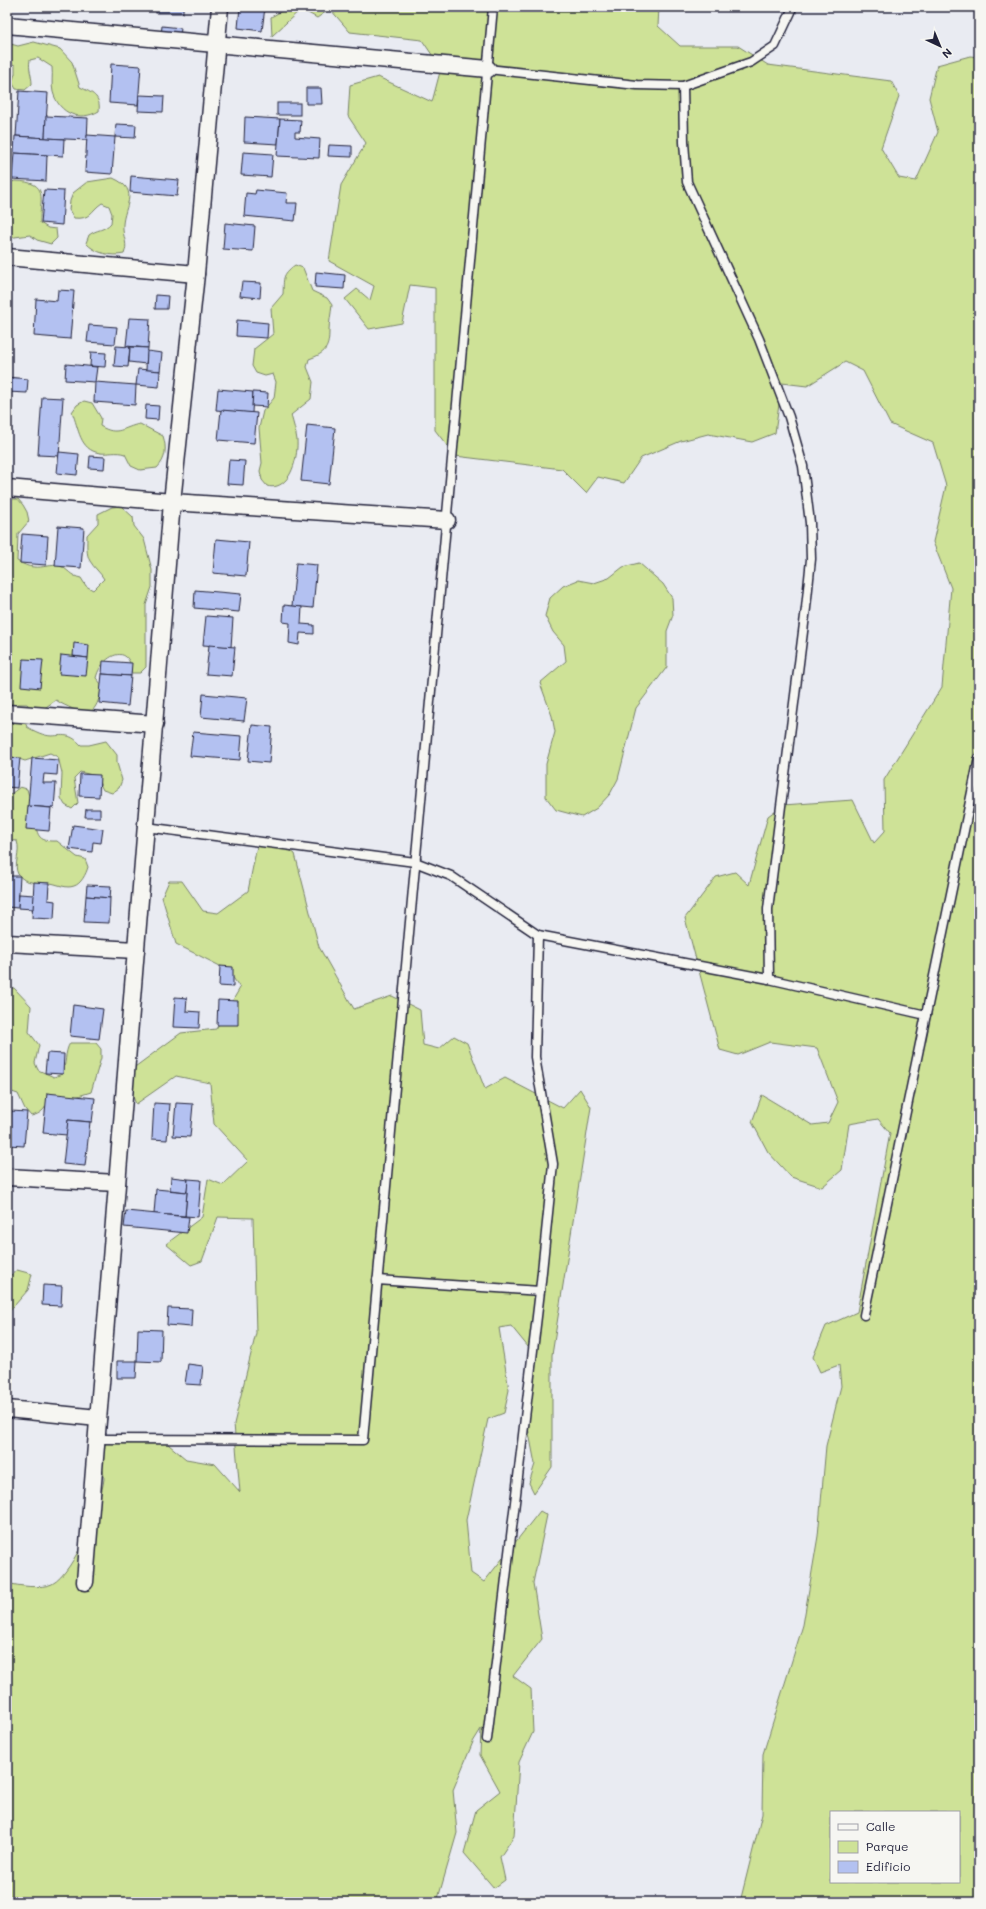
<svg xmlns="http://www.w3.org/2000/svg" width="986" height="1909" font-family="Mali,sans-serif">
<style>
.green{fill:#cee297;stroke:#788269;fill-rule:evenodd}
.building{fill:#b3c1f1;stroke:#22223b}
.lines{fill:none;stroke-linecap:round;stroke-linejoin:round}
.lane-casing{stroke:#22223b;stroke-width:11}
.street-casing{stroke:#22223b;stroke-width:19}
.lane{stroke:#f6f6f2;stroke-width:8}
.street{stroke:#f6f6f2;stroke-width:16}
</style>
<rect width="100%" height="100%" fill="#e9ebf2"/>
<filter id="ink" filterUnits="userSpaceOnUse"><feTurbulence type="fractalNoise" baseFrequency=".025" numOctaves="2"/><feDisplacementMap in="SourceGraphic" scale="8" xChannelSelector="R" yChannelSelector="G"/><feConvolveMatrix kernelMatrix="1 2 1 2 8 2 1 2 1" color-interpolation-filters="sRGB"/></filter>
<g filter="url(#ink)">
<g class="green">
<path d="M289,7h370l-1,19 22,20h58l30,19 123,16 8,15 -18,52 18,30 17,3 22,-49 -9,-34 8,-33 33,-9 9,1v1845h-239l22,-88 1,-60 40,-129 15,-89 8,-90 15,-60 -2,-21 -19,7 -7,-15 13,-31 31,-14 33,-179 -12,-14 -29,5 -7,46 -20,17 -31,-10 -23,-25 -16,-30 10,-27 50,30 16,-2 10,-21 -21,-54 -47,-6 -32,13 -18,-5 -35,-132 31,-41 19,-5 14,13 19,-69 15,-11 70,-5 21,43 11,-12 -1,-51 58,-93 9,-99 -18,-46 13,-56 -13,-43 -43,-19 -27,-53 -18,-9 -38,24 -25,-3 -7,50 -23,9 -44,-8 -27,7 -40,17 -17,25 -26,-6 -12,16 -24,-24 -107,-13 -20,-26v-142l-25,-3 -8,38 -33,6 -24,-30 12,-10 13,11 4,-14 -45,-25 12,-76 25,-42 -18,-27 2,-31 28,-8 54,25 9,-34 -19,-28 -72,-8 -20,-23 -13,9 -16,-9 -29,27 -1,-19zM831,1812h128v70h-128z"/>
<path d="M34,42l26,7 12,13 8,25c12,6 21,9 19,24 -19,11 -40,3 -46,-19 -2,-8 0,-16 -1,-25l-14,-9 -8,2c-2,9 2,15 2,24l-7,6 -9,-1 -4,-7 3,-8v-9l-8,-3v-19l11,3z"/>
<path d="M113,178c30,13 8,30 10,52 1,10 5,14 1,24 -13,3 -29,-1 -38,-11l3,-8c8,-6 15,-4 22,-12l1,-9 -3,-8 -7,-3c-12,8 -11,17 -28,15l-5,-8 1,-9 3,-8 14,-11z"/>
<path d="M15,181c36,1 24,18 25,42l8,5 8,1 1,9 -6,6 -14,-4 -7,-5 -23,3 1,-55z"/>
<path d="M295,265l8,3 9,23 15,7 5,7c-1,9 -3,18 -3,26 0,17 -3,22 -20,28l-2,8 6,15 -2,17 -20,16c2,8 5,17 6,25 1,14 -4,41 -20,46 -3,1 -7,1 -10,0l-5,-6 -2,-9 2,-8 -3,-35 4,-17 11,-13 2,-16 -3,-8 -8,2 -9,-3 -4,-7 2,-17 19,-15 -2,-26 12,-14c1,-15 -2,-19 12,-29z"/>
<path d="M84,401l8,2 9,15 -1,8c18,11 23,1 40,-2l23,12c4,12 3,23 -6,32l-17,2 -9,-4 -6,-12c-9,-3 -16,0 -25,-1 -21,-3 -21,-25 -28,-41l5,-7z"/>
<path d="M7,499h11l5,6 4,7 2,9 -11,13 -1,27c6,3 11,6 17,6 9,1 17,-3 26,-1 8,3 10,10 21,12l5,8 7,4 11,-11c-4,-7 -10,-11 -14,-18 -4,-6 -3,-18 -3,-26l11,-12v-9l14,-7 9,-1 12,11 1,9 10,13 8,31v17l-6,18v62l-6,6h-9c1,-30 -29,-20 -35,5l6,7c-3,17 -8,37 -29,24 -6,-3 -12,-5 -17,-9l-13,9 -8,2 -8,-7h-9l9,23c7,4 17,9 25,9 13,-1 19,-2 29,9h8l17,-4 11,14v8l5,17 -3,8 -7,5 -9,-3 -7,-14 -16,-4 -6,6 4,25 -6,6 -7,-4 -4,-7 1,-25 -4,-16 -8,-4 -25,8 -18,-6z"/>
<path d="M639,563l24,21 9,14 1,17 -6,16v36l-31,41 -18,71 -8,15 -13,14 -15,9 -26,-7 -10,-13v-33l9,-32 -3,-16 -12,-33 26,-22 -2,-16 -11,-13 -8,-16 5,-18 13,-12 15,-6 16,3 15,-5 14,-11z"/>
<path d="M20,787l7,2c3,10 5,19 7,29 4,16 2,24 23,23l20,16 8,2 3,8c-2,7 -7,17 -14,19 -8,3 -16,-2 -24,-3 -11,-1 -25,2 -32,-9 -5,-9 3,-21 -1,-33l-10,-1v-43z"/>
<path d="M276,840l19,14 24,93 35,62 38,-13 28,14 3,35 16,4 15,-13 13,7 18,46 20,-11 58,30 17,-19 11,18 -39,248v112l-18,26 -5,-10 6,-19 -11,-57 9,-54 -22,-27 -12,2 10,62 -5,23 -16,6 -22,101 5,53 13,9 56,-71 7,4 -14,68 9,56 -29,37 18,13 2,43 -14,30 -5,74 -14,21 5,23 -11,8 -30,-35 12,-43 24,-19 -20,-36 1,-26 -8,13 -20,48 4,43 -20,69h-430v-319c11,3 35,6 45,1 23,-12 49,-80 52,-105 0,-9 -5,-21 -7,-29l14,-14 52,4 23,19 29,5 25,28 -6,-68 22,-91 -3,-115 -35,-1 -16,44 -11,4 -25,-21 36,-27 6,-38 15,6 25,-24 -34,-37 -4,-41 -34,-7 -40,28 -12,-29 57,-42 35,-4 24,-41 -12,-18 -52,-26 -14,-47 7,-16h13l21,30 15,2 30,-22 9,-45z"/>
<path d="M7,988h7l17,18 -2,26 10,13 -4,18 3,7 16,7 8,-3c5,-10 2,-21 8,-31h26l5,6v9l-10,34 -19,6 -23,3c-5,9 -8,13 -18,15l-6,-7 -7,-15 -9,-3 -2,1z"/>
<path d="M17,1270l15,4 -4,16 -21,24v-36z"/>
</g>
<g class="building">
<rect x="156" y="7" width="27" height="6"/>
<path d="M240,7h25l-3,24 -24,-3z"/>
<path d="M162,26l19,2 -1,9 -19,-2z"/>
<path d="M111,64l30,2 -3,39 -29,-2z"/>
<path d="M7,72h5l-3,41h-2z"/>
<path d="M306,88h15l1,16h-16z"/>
<path d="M19,91l29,2 -3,45 -29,-2z"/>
<path d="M139,95l25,1 -1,16 -25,-1z"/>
<rect x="277" y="103" width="23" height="12"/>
<path d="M46,116l42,2 -1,22 -42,-2z"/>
<path d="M245,117l35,2 -2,25 -34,-2z"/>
<path d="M280,119l21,1 -1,12h-5v5l25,2 -1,19 -42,-2z"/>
<path d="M116,124l20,1 -1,13 -20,-1z"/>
<path d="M87,135l28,2 -3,37 -27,-2z"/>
<path d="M15,136l49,3 -1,17 -49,-3z"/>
<path d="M329,145l23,1v11l-24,-1z"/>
<path d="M243,152l30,2 -2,23 -30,-2z"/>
<path d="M14,153l33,2 -1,26 -34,-2z"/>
<path d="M7,171h5l-1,25h-4z"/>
<path d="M131,176l48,4 -2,16 -47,-4z"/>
<path d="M44,190l20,1 -2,34 -21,-2z"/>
<path d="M256,190l31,3 -1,10h11l-2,18 -51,-5 2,-23 9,1z"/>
<path d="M225,223l30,3 -2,25 -30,-2z"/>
<path d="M316,272l29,3 -1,14 -29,-2z"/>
<path d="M242,282l19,1 -1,15 -20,-2z"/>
<path d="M58,290l16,1 -4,48 -36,-3 2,-37 21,2z"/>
<path d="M156,295l12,1 -1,13h-12z"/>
<path d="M129,318l21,1 -2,29 -22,-2z"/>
<path d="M237,320l31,3 -1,15 -31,-2z"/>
<path d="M89,325l28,2 -2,17 -28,-2z"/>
<path d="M116,346l14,1 -2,20 -14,-1z"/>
<path d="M130,347l18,1 -2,16 -17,-2z"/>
<path d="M147,351l15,2 -2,18 -14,-1z"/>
<path d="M91,352l15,1 -1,14 -15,-1z"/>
<path d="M66,364l31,3 -2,15 -30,-2z"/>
<path d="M138,369l22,2 -1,16 -23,-2z"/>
<path d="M7,377l21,2 -1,14 -20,-1z"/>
<path d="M95,382l41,3 -1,20 -41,-3z"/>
<path d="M218,389l35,3 -1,21 -36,-3z"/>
<path d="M253,392l15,1 -1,14 -15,-1z"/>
<path d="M42,397l21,1 -4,58 -21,-1z"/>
<path d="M146,405l13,1 -1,14 -13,-1z"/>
<path d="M221,410l36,3 -3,30 -36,-3z"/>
<path d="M307,425l28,3 -6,56 -28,-3z"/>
<path d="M59,452l20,2 -2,21 -20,-2z"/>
<path d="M90,456l15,1 -1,12 -15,-1z"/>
<path d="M229,460l16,1 -2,24 -16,-1z"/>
<path d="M58,526l26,2 -3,40 -26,-2z"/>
<path d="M22,534l26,2 -2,29 -26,-2z"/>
<path d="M216,539l33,3 -3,34 -33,-3z"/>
<path d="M296,563l21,2 -4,43 -21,-2z"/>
<path d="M195,590l46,4 -2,18 -45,-4z"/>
<path d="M284,605l18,2 -1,17 13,1v9l-14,-1 -1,12 -10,-2 1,-20 -7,-1z"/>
<path d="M206,616l27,2 -2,29 -28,-2z"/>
<path d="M74,643l15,2 -1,13 -15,-2z"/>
<path d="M209,645l26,2 -3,29 -26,-2z"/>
<path d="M61,655l27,3 -2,18 -27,-2z"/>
<path d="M23,659l20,1 -3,28 -19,-2z"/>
<path d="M103,661l29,2 -1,13 -29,-2z"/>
<path d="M102,674l29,2 -3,30 -29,-3z"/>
<path d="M203,694l44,4 -3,23 -43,-4z"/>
<path d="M252,725l20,2 -3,36 -21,-2z"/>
<path d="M193,732l49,4 -2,24 -50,-4z"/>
<path d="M7,757l13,1 -3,30 -10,-1z"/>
<path d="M32,758l26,2 -1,15 -13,-1 -1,9h13l-2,25 -26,-2z"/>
<path d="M80,774l20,1 -1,22 -20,-1z"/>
<path d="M28,806l23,2 -2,23 -23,-2z"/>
<path d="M86,809h14v8h-15z"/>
<path d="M73,825l30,4 -2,14 -8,-1 -1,10 -23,-3z"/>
<path d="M8,876h12l-2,32 -11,-1z"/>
<path d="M34,882l15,1 -1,17 7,1 -1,18 -22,-1z"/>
<path d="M87,885l24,1 -1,12 -24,-2z"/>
<path d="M19,894l15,1 -1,14 -15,-1z"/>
<path d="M86,896l24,2 -1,25 -25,-1z"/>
<path d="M220,966l13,1v20l-14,-1z"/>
<path d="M175,997l12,1 -1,13 14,1 -1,16 -26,-1z"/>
<path d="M218,1000l20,1v24h-21z"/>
<path d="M73,1005l30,4 -4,30 -29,-3z"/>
<path d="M47,1053l17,1 -1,20 -18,-1z"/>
<path d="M47,1093l48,5 -3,24 -24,-2 -1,15 -24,-2z"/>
<path d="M154,1103l16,1 -3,36 -15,-1z"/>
<path d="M176,1103l17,1 -3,33 -17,-1z"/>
<path d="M7,1111h4l-4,42z"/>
<path d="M11,1111l16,1 -3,34 -16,-1z"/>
<path d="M68,1120l22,2 -5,44 -22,-2z"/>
<path d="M171,1177l17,2 -1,13 -17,-2z"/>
<path d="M188,1179l13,1 -3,37 -13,-1z"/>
<path d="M156,1189l31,3 -2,24 -31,-2z"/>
<path d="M126,1211l63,6 -2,16 -63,-6z"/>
<path d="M43,1285l19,1 -1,20 -19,-1z"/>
<path d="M168,1308l24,1 -1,18 -24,-2z"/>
<path d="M138,1329l24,1 -1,32 -24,-1z"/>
<path d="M117,1361h20l-1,17h-19z"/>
<path d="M188,1364l15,2 -2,19 -16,-1z"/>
</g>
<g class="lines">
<g class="lane-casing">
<g id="lane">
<path d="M488,69l149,16 46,1 68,-24 24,-16 16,-34v-5"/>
<path d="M683,86l1,56 3,40 72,157 30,78 14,49 7,57 1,36 -5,49 -38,301 1,70"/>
<path d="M146,827l269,35 36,14 87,59 231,44 157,36"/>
<path d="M377,1280l163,11"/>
<path d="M864,1315l115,-557"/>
<path d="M96,1439l267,1 130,-1433"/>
<path d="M487,1739l53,-448 13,-127 -18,-107 3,-122"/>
</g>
</g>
<g class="street-casing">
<g id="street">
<path d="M7,25l481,44"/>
<path d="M7,257l189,17"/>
<path d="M7,488l165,14 275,18"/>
<path d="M7,713l148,11"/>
<path d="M7,943l129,7"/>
<path d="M7,1177l110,6"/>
<path d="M7,1409l91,9"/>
<path d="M85,1582l87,-1080 24,-228 24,-267"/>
</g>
</g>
<use href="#lane" class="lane"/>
<use href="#street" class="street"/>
</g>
</g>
<rect width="986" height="1909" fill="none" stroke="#f6f6f2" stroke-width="24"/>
<rect x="12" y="12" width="962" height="1885" fill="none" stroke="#22223b" stroke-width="1.5" filter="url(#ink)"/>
<rect x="830" y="1811" width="130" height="72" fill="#f6f6f2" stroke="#a1a1a9"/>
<rect x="838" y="1824" width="20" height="6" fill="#f6f6f2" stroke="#a1a1a9"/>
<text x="866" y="1831" font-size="12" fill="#22223b">Calle</text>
<rect x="838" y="1841" width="20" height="12" fill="#cee297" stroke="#a1a1a9"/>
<text x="866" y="1851" font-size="12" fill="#22223b">Parque</text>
<rect x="838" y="1861" width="20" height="12" fill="#b3c1f1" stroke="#a1a1a9"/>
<text x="866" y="1871" font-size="12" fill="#22223b">Edificio</text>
<g transform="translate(940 46) rotate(136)" stroke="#f6f6f2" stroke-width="3" paint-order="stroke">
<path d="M0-3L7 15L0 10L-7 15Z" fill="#22223b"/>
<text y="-6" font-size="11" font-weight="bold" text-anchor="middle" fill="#22223b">N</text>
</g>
</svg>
